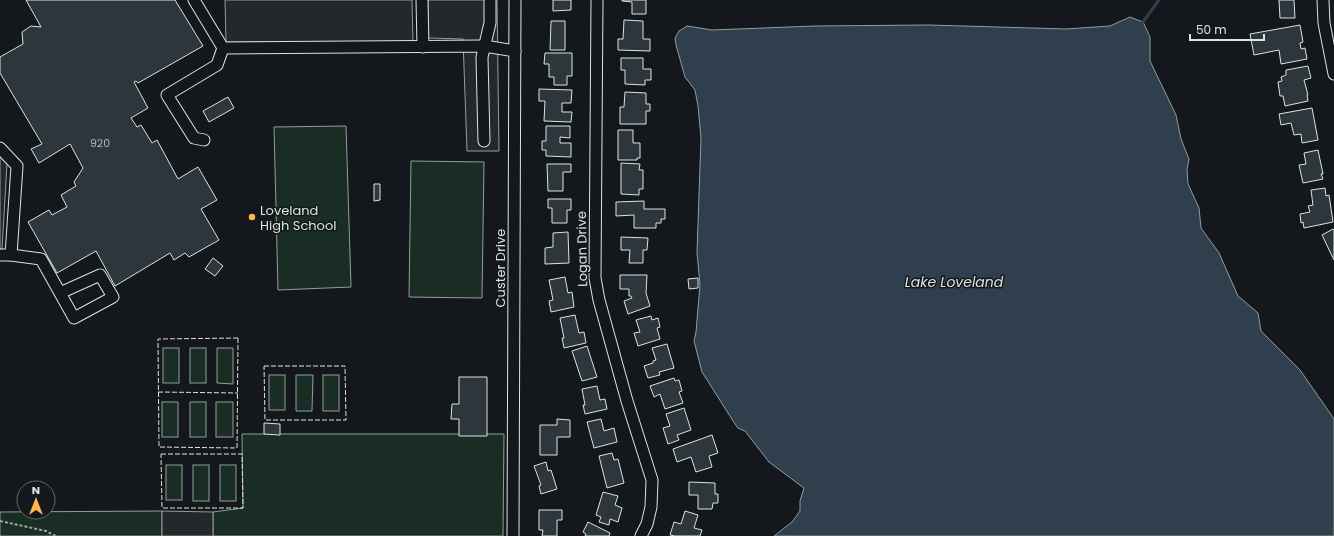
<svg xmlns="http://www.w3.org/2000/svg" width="1334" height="536" font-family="Poppins,sans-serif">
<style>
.green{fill:#1a2d24;stroke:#939e99}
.parking{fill:#24282b;stroke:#939e99}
.water{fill:#2f3f4d;stroke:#939e99}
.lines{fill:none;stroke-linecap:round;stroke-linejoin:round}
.stream{stroke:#2f3f4d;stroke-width:3}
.building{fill:#2c363c;stroke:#d8e6dc}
.minor-casing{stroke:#d8e6dc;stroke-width:13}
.path{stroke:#9da8a2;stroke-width:2;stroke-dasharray:3 2;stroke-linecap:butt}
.minor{stroke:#14181c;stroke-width:11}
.fence{stroke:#d8e6dc;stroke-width:1;stroke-dasharray:5 2;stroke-linecap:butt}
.poi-dot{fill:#ffb74d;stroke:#14181c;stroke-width:1.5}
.labels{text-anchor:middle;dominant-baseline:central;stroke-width:3;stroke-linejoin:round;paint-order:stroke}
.number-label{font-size:11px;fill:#adbab4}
.poi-label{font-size:13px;fill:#d8e6dc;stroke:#14181c;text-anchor:start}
.street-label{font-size:13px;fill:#d8e6dc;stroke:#14181c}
.water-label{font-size:14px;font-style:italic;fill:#d8e6dc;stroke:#14181c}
</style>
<rect width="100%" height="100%" fill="#14181c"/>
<g class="green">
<path d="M346,126l5,161 -73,3 -4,-163z"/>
<path d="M411,161l73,1 -2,136 -73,-1z"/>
<rect x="163" y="348" width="16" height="35"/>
<rect x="190" y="348" width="16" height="35"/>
<path d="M217,348h16v36l-16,-1z"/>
<rect x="269" y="375" width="16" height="35"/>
<path d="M296,375h17l-1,36h-16z"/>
<rect x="323" y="375" width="16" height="36"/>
<rect x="162" y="402" width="16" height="35"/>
<rect x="190" y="402" width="16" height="35"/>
<rect x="216" y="402" width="17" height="35"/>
<path d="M242,434h262l-1,102h-290v-24l30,-4z"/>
<rect x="166" y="465" width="16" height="35"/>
<rect x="193" y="465" width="16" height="36"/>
<rect x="220" y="465" width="16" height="36"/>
<path d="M162,511v25h-162v-24z"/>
</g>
<g class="parking">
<path d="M225,0h187l1,42h-187z"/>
<path d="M428,0h69l2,151h-32l-4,-112 -35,-1z"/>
<path d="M0,157l7,7 -5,85h-2z"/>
<path d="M162,511l51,1v24h-51z"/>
</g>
<path class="water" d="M1130,17l13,5 7,15v24l26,54 5,24 8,20 -2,11 1,14 11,24 2,20 18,25 19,43 20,17 3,18 39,39 34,49v117h-560l18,-14 8,-11v-10l4,-13 -35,-26 -24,-31 -7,-3 -3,-4 -33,-52 -8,-31 2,-9 4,-47 -3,-33 4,-114 -3,-32 -3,-16 -10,-13 -9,-32 -1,-7 4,-7 8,-5 25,4 103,-4 113,-1 138,4 44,-3z"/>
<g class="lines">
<path class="stream" d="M1143,22l16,-22"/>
</g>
<g class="building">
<path d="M26,0h149l28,46 -65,37 -2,-2 -2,1 14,26 -17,10 6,9 4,-2 11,18 5,-3 21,39 20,-12 19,33 -16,9 18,31 -30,17 -4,-4 -11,7 -4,-7 -55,33 -19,-35 -39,22 -29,-51 21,-12 3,5 15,-8 -6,-12 15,-9 -2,-4 9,-14 -13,-24 -31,19 -8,-14 11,-5 -42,-71v-16l23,-13 -1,-12 9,-6 10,1z"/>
<path d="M553,0h18v10l-18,1z"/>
<path d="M622,0h24v14h-14v-12l-10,-1z"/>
<path d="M1279,0h15l1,18h-15z"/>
<path d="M624,20l19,1v18h7v12l-32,-1v-11h5z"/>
<path d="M551,21h14v29h-15z"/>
<path d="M1300,25l3,17 -3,1 1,6 4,-1 2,11 -26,5 -2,-14 -25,5 -4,-21z"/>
<path d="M545,53h27v23h-5v9h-13v-8h-5v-13h-5z"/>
<path d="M621,58h22v11h8v11h-6v5l-20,-1v-14h-4z"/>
<path d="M1308,66l3,12 -7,2 4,15h-1l1,6 -23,5 -2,-10h-3l-2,-14 4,-1 -1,-4 5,-2v-5z"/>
<path d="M539,89l33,1 -1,13h-9v9h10l-1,10 -27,-1 1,-20h-6z"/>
<path d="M625,92l21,1v11h4v7h-4v13h-26v-17h4z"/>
<path d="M228,97l6,11 -25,14 -6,-11z"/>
<path d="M1312,108l6,32 -16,3 -1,-9 -7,1 -3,-12 -10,2 -2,-11z"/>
<path d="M546,126h24v12l-10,-1v6h11v14l-25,-1v-6h-4v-9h4z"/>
<path d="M618,130h15v13h7v15h-3v2h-19z"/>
<path d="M1318,150l5,24h-2l2,5 -20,4 -4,-18 7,-1 -2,-11z"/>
<path d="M621,163l19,1 -1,6h4v19h-4v6l-18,-1z"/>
<path d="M547,164h24v8h-8v19h-15z"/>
<path d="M374,184h6v16l-6,1z"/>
<path d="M1325,188l1,8 3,-1 4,27 -29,6 -1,-6 -2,1 -1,-9 10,-2 -2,-6 5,-1 -2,-15z"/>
<path d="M548,199h23v11h-4v13h-15v-15h-4z"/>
<path d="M644,201v8h21v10h-4v4h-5v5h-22v-13l-18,1v-14z"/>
<path d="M1333,229l1,1v30l-12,-25z"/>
<path d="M568,232l1,31 -24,1v-16l8,-1v-14z"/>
<path d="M621,237l27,1 -1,12h-4v13h-14l1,-13h-9z"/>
<path d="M213,258l10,8 -8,10 -10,-7z"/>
<path d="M620,275h27l-1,18 4,13 -22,8 -4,-13 8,-3 -1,-2h-2v-7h-9z"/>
<path d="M565,277l3,16 4,-1 2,15 -23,5 -2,-11 4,-1 -4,-20z"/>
<path d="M698,278v10l-9,1 -1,-10z"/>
<path d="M575,315l4,18 5,-1 2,11 -22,5 -2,-10h2l-4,-20z"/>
<path d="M651,316l1,4 6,-2 2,9 -3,1 3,11 -22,7 -4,-13 6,-1 -4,-12z"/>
<path d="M667,344l7,24 -15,4 1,3 -12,3 -4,-12 9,-3v-2l3,-1 -4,-12z"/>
<path d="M587,346l10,31 -15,4 -10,-30z"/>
<path d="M459,377h28v59h-28v-17h-8l1,-15h7z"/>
<path d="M674,378l1,3 4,-1 3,11 -3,1 4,11 -18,6 -5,-15 -6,3 -4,-11z"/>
<path d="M597,386l3,14 5,-1 2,10 -22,5 -2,-9h2l-3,-16z"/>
<path d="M684,408l7,22 -14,5 2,5 -11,4 -5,-16 7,-2 -4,-12z"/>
<path d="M557,419l13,1v17h-13v18h-17v-30h17z"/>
<path d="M601,419l3,12 10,-3 3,14 -23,6 -7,-26z"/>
<path d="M264,423l16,1v11l-16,-1z"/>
<path d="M712,435l6,18 -9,3 3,11 -16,5 -5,-15 -14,5 -4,-13z"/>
<path d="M612,453l2,7 4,-1 6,24 -17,5 -8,-32z"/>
<path d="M546,462l2,9 3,-1 6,19 -16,5 -2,-8 2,-1 -7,-19z"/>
<path d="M689,482l26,1v11h3v9h-5l-1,6h-14v-14h-9z"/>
<path d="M603,492l15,4 -3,9 7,3 -4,14 -8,-3 -1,6 -10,-3 2,-5 -5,-2z"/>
<path d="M539,510h23v10h-5v16h-15l1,-6h-4z"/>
<path d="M685,511l13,4 -4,13 8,2 -2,6h-25l-5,-1 4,-13 7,2z"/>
<path d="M588,522l22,11 -1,3h-24l1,-2 -3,-2z"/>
</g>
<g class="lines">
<g class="minor-casing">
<g id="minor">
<path d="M194,0l29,48 261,-2 31,5"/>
<path d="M422,0l1,47"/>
<path d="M597,0l-2,278 4,22 28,101 25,79 -1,27 -4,17 -6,12"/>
<path d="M1323,0l1,23 10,51"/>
<path d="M204,140l-10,-2 -27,-43 50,-30 6,-17"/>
<path d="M484,141l-2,-84 8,-34v-23"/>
<path d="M0,148l17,18 -6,89h-11"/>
<path d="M11,255l30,4 33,59 39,-21 -13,-22 -40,18"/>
<path d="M513,536l2,-536"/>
</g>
</g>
<path class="path" d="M0,521l46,10 10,5"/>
<use href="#minor" class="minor"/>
<g class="fence">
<path d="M238,338l-1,110 -78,-1 -1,-108z"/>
<path d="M264,366h81l1,54h-81z"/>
<path d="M158,392l80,1"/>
<path d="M161,454h81l1,54h-81z"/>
</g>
</g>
<circle class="poi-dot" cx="252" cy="217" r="4"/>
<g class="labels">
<g class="number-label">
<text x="100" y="143">920</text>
</g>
<g class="poi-label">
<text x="260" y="210">Loveland<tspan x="260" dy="15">High School</tspan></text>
</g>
<g class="street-label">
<text transform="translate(582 249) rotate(-91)">Logan Drive</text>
<text transform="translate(500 268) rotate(-90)">Custer Drive</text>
</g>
<g class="water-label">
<text x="954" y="282">Lake Loveland</text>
</g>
</g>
<g transform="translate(36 500)"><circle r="19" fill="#14181c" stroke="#626a69"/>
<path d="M0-3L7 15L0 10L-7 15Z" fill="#ffb74d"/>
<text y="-6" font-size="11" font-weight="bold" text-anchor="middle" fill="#d8e6dc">N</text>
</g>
<path d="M1190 34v6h74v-6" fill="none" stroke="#d8e6dc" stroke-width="2"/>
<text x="1196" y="34" font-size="12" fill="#d8e6dc" stroke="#14181c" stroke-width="3" paint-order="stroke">50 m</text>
</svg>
